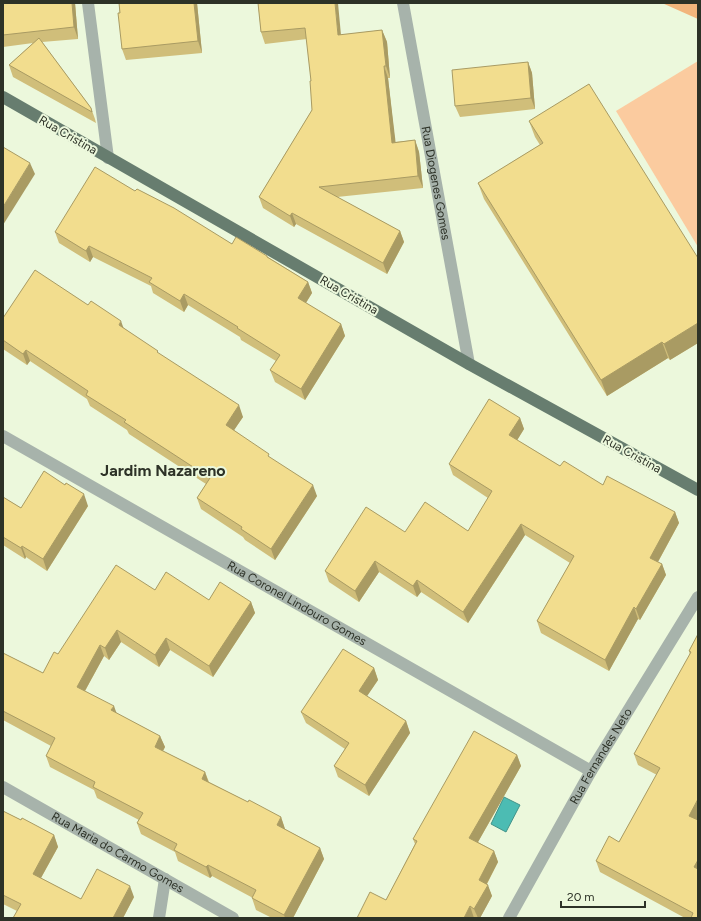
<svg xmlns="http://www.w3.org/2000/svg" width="701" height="921" font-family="Figtree,sans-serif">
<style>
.green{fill:#fbcb9f}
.forest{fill:#f2b57c}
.water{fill:#4cbcb3;stroke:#439389}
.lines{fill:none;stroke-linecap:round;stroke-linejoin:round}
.minor{stroke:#a7b3ab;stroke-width:12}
.major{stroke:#677d6f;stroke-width:12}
.wall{fill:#d0be7a}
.shaded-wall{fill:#a99b63}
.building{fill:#f2dd8e;stroke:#a99b63}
.labels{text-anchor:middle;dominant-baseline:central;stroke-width:4;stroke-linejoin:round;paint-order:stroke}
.street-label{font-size:12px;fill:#2d3227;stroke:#ecf8dc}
.district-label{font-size:16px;font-weight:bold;fill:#2d3227;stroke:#ecf8dc}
</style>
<rect width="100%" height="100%" fill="#ecf8dc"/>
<path class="green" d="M698,61v186l-82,-136z"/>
<path class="forest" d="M662,3h36v16z"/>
<path class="water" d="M504,797l16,8 -14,27 -15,-8z"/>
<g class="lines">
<g class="minor">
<path d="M88,3l20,155"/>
<path id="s1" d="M403,3l66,361"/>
<path id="s2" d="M3,436l588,335"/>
<path id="s3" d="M3,787l230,131"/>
<path d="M159,918l6,-39"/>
<path id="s4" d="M509,918l82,-147 107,-174"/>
</g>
<path class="major" d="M3,97l466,267 229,126"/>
</g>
<g class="wall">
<path d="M3,3h72l3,36 -36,3 49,66 4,11 1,4 -83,-46 -4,-12 24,-22 -30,4z"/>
<path d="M119,3h80h-2l5,50 -76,7 -4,-11z"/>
<path d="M258,3l83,32 41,-5 5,12 3,36h-2l7,64 20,-2 4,12 4,36 -86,9 63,34 4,11 -17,32 -91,-50 -2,3 -31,-19 -4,-11 53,-87 -1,-29 -4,-42 -42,5 -4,-12z"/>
<path d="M528,62l4,11 3,36 -75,8 -5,-11z"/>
<path d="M529,121l169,137v85l-28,17 -2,-2 -61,38 -123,-197 -6,-16 62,-38 -5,-8z"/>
<path d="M135,191l97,53 36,13 40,25 4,11 -6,10 35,21 4,12 -40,64 -30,-18 -5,-12 6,-9 -35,-21 -1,-3 -52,-32 -4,7 -31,-19 -2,-7 -58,-29 -3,5 -31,-19 -4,-11z"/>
<path d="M3,318l121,10 119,89 -9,13 36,28 47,38 -42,64 -30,-20 -2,-3 -42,-28 -4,-11 9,-14 -77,-50 -2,-4 -37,-24 -3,-7 -57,-38 -3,4 -24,-16z"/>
<path d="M520,418l4,11 -7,11 43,26 43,19 72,27 4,11 -21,39 4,2 4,11 -26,45 -2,-1 -29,52 -68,-38 -4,-12 33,-58 -45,-28 -57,88 -47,-31 -4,5 -38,-25 -20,30 -30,-20 -4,-11 80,-39 63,-1 20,-33 -35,-23 -4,-11z"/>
<path d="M3,497l18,11 67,-2 -41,65 -21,-14 -1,2 -22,-14z"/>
<path d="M155,590l54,10 42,2 4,11 -42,64 -43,-27 -11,17 -38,-25 -12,18 -5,-4 -19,35 31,22 44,23 5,11 -2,4 42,21 4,10 39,20 33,15 4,12 35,19 4,11 -31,59h-21l-16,-8 -4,-12h1l-41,-22 -2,2 -32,-17 -3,-9 -34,-18 -4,-11 2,-3 -42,-22 -3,-8 -44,-23 -4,-11 5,-10 -48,-26v-67l40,20 15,-19z"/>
<path d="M698,634v184l-1,2 1,98h-13l-85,-46 -4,-11 23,-19 38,-67 -19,-10 -4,-11 56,-99 -1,-4z"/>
<path d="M374,668l4,12 -11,16 39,25 4,12 -41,63 -31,-19 -4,-11 11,-17 -39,-26 -5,-11z"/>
<path d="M517,755l4,11 -43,76 16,9 4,11 -11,22 5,12 -12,22h-123l29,-18 29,-56 -2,-5z"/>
<path d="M3,811l18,9 33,15 4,12 -17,31 40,21 53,-2 -11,21h-110l4,-7 -14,-7z"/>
</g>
<g class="shaded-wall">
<path d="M72,3h3l3,36 -4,-12z"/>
<path d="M194,3h3l5,50 -4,-12z"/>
<path d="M335,3h3l4,43 -4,-11z"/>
<path d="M382,30l5,12 3,36 -4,-12z"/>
<path d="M528,62l4,11 3,36 -4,-11z"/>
<path d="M384,66l4,12 9,76 -5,-11z"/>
<path d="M415,140l4,12 4,36 -5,-12z"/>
<path d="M30,163l5,11 -32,51v-18z"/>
<path d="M292,213l4,11 -2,3 -4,-11z"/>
<path d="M400,231l4,11 -17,32 -4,-11z"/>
<path d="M89,246l4,11 -3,5 -4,-11z"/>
<path d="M308,282l4,11 -10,16 -4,-11z"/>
<path d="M184,294l4,11 -4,7 -4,-11z"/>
<path d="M121,321l4,11 -6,-7z"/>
<path d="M698,323v20l-28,17 -6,-16z"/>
<path d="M341,324l4,12 -40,64 -4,-11z"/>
<path d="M662,342l6,16 -61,38 -6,-16z"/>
<path d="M26,350l4,11 -3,4 -4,-11z"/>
<path d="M239,405l4,12 -13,19 -4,-11z"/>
<path d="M520,418l4,11 -11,18 -4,-12z"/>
<path d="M313,485l4,11 -42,64 -4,-11z"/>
<path d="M84,494l4,12 -41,65 -4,-12z"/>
<path d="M675,512l4,11 -25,46 -4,-11z"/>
<path d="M521,524l4,11 -57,88 -5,-11z"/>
<path d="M22,546l4,11 -1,2 -4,-11z"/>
<path d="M375,561l4,11 -20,30 -4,-11z"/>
<path d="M662,564l4,11 -26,45 -4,-11z"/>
<path d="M417,580l4,12 -4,5 -4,-11z"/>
<path d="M251,602l4,11 -42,64 -4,-11z"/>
<path d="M634,607l4,12 -29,52 -4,-11z"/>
<path d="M117,630l4,12 -12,18 -4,-12z"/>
<path d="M166,638l4,12 -11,17 -4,-12z"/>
<path d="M100,645l4,11 -23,42 -4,-11z"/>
<path d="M374,668l4,12 -15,22 -4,-11z"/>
<path d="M114,706l4,11 -7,-7z"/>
<path d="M406,721l4,12 -41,63 -4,-11z"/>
<path d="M160,736l5,11 -6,11 -4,-11z"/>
<path d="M517,755l4,11 -47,83 -5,-11z"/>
<path d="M205,772l4,12 -7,-5z"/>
<path d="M698,799v19l-5,9 -4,-11z"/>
<path d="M281,817l4,12 -4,7 -4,-11z"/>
<path d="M54,835l4,12 -21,38 -4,-11z"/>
<path d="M320,848l4,11 -31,59h-8l-1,-3z"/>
<path d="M494,851l4,11 -15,29 -4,-11z"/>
<path d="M698,860v17l-4,-10z"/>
<path d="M208,865l4,11 -2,2 -4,-11z"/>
<path d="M488,885l4,11 -12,22h-2l-4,-9z"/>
<path d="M130,886l4,11 -11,21h-10z"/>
<path d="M470,906l4,12h-10z"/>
</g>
<g class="building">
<path d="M3,3h69l2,24 -71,8z"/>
<path d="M119,3h75l4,38 -76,8 -4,-36h2z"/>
<path d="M258,3h77l3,32 44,-5 4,36h-2l8,77 23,-3 3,36 -99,11 81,44 -17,32 -91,-50 -2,3 -31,-19 53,-87 -2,-29h1l-6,-53 -44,4z"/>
<path d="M39,38l52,70 1,4 -83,-47z"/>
<path d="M528,62l3,36 -76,8 -3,-36z"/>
<path d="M589,84l109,174v65l-34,21 -2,-2 -61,38 -123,-197 65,-40 -14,-22z"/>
<path d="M3,147l27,16 -27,44z"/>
<path d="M95,167l40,24 2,-2 37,19 58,36 4,-7 31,19v1l41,25 -10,16 43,26 -40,65 -31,-19 10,-15 -43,-27 1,-1 -54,-33 -4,7 -31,-19 3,-4 -63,-32 -3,5 -31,-19z"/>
<path d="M35,270l53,35 3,-4 30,20 -2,4 39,26 -1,1 82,53 -13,20 43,29 -1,2 45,29 -42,64 -30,-20 1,-2 -45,-29 13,-20 -86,-56 2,-2 -40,-25 2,-4 -62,-41 -3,4 -20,-14v-22z"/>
<path d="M489,399l31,19 -11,17 51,31 4,-5 39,24 4,-9 68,36 -25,46 12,6 -26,45 -2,-2 -29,53 -68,-39 37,-65 -53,-32 -58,88 -46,-32 -4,6 -38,-25 -20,30 -30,-20 41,-64 39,25 20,-30 43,29 24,-40 -43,-27z"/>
<path d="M44,471l21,14 1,-2 18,11 -41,65 -21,-13 -1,2 -18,-11v-40l18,11z"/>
<path d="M116,565l39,25 11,-18 43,28 11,-18 31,20 -42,64 -43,-28 -11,17 -38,-25 -12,18 -5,-3 -23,42 37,19 -3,4 49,26 -5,11 50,25 -3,7 46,23 1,-2 32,17 -4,8 43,23 -36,67 -32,-17 4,-8 -48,-25 -2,2 -32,-17 3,-6 -40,-21 6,-10 -50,-26 2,-5 -49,-26 9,-18 -52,-27v-58l40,20 11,-21 4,2z"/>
<path d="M698,634v165l-9,17 9,4v40l-4,7 4,2v49h-7l2,-5 -97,-52 13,-25 10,6 41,-74 -26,-14 57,-102 -2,-1z"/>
<path d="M343,649l31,19 -15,23 47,30 -41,64 -31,-19 15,-23 -48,-31z"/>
<path d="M474,731l43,24 -48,83 25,13 -15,29 9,5 -14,24 -4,-3 -6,12h-107l13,-26 16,8 31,-59 -4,-2z"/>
<path d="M3,811l18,9 1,-2 32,17 -21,39 48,25 16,-30 33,17 -17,32h-100l8,-14 -18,-9z"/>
</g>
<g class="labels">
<g class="street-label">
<text transform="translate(68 135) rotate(30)">Rua Cristina</text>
<text stroke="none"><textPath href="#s1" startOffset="183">Rua Diogenes Gomes</textPath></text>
<text transform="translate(349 295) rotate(30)">Rua Cristina</text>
<text transform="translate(632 454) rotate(29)">Rua Cristina</text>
<text stroke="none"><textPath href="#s2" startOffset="338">Rua Coronel Lindouro Gomes</textPath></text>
<text stroke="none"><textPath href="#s4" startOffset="186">Rua Fernandes Neto</textPath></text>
<text stroke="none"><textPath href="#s3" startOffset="132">Rua Maria do Carmo Gomes</textPath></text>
</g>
<g class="district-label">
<text x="163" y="470">Jardim Nazareno</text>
</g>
</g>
<rect width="701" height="921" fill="none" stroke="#2d3227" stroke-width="8"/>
<path d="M561 901v6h84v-6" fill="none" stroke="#2d3227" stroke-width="2"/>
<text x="567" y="901" font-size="12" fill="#2d3227" stroke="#ecf8dc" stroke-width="3" paint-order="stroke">20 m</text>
</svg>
